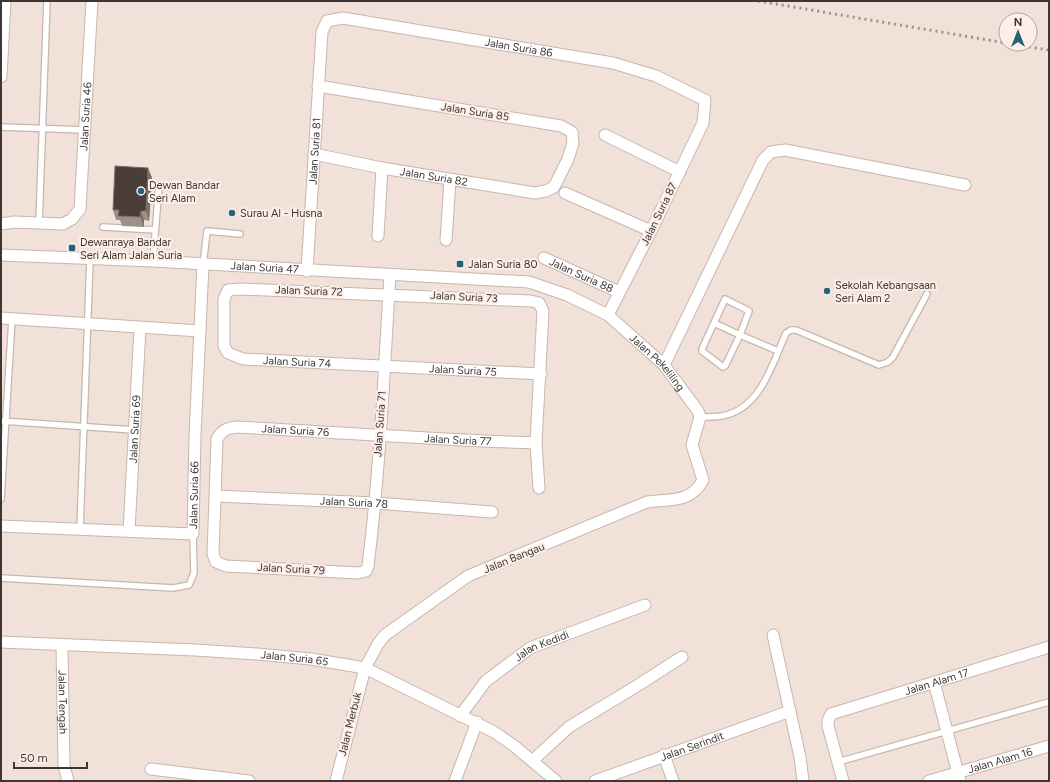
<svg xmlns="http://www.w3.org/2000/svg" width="1050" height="782" font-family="Figtree,sans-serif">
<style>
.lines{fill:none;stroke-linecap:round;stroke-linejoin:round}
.lane-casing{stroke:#c6b6ae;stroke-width:8}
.street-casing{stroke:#c6b6ae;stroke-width:13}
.lane{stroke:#fff;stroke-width:5.5}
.street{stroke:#fff;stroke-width:11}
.rail{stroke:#9c908b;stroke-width:3;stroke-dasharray:2 4;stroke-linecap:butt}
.wall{fill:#9e9088}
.shaded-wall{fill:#7d6f68}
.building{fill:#4b3e38;stroke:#7d6f68}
.poi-dot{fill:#27617a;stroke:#fdefe8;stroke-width:1.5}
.labels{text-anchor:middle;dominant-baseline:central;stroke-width:4;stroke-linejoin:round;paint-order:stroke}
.street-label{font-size:11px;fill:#3d3734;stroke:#fdefe8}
.poi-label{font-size:11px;fill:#3d3734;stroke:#fdefe8;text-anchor:start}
</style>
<rect width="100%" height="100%" fill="#f2e1d9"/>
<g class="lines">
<g class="lane-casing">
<g id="lane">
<path d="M1,127l83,3"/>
<path d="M39,223l8,-222"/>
<path d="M103,227l52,3"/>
<path d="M153,261l6,-76"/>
<path d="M203,265l4,-34 33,3"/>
<path d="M714,323l26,12 -15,31 -2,1 -21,-16v-2l23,-50 24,12 -9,24 38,16"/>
<path d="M700,417c7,0 15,0 22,-1 39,-7 50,-52 64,-83l5,-3h5l83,35 9,-3 5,-5 34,-63"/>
<path d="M1,421l133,9"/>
<path d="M1,499l11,-180"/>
<path d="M80,529l10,-269"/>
<path d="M1,578l172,10 16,-3 5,-12 -1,-39"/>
<path d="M838,762l211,-60"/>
</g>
</g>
<g class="street-casing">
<g id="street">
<path d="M1,77l4,-76"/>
<path d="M605,135l75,37"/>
<path id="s1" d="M314,154l68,14 153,25 11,-2 8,-4 14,-28 5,-16 -1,-11 -11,-6 -243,-40"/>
<path d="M565,193l86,38"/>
<path id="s2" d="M1,224l13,-2 49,2 9,-5 8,-10 12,-208"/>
<path d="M378,236l4,-68"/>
<path d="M446,240l4,-60"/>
<path id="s3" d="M1,255l152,6 376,21 38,13 41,20 56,50 34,46 2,6 -8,28 11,35c-12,23 -33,19 -56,22l-179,74 -83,59 -7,9 -13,24 -29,113"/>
<path id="s4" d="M544,258l75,34"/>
<path id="s5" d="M307,271l15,-239 5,-11 16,-3 270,45 43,13 49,24 -2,23 -52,108 -43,84"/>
<path id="s6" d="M390,275c-6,97 -10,194 -22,291l-2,5 -8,2 -132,-7 -10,-4 -3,-8 4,-115c5,-9 10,-11 20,-12 100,5 199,13 299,16"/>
<path d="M1,318l199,13"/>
<path d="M664,365l99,-205 8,-8 14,-2 180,35"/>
<path id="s7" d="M539,488l-3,-45 7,-132 -4,-8 -8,-2 -291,-12 -12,1 -4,9v47l4,7 15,6 298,15"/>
<path id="s8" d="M216,496l160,7 116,9"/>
<path id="s9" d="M1,526l192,8 2,-99 8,-170"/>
<path id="s10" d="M129,531l11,-203"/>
<path d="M773,635l27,122 3,24"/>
<path id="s11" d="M1,642l194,8 62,4 54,5 54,9 129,64 19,13 43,36"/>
<path id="s12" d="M62,646l2,120 4,15"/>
<path d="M934,682l26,99"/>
<path id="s13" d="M460,716l26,-35 44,-33 115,-43"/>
<path d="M664,755l9,26"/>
<path d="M532,761l37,-34 66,-40 47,-30"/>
<path d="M151,769l98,12"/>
<path d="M455,781l22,-59"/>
<path id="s14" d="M595,781l195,-70"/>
<path id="s15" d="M843,781l-15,-55v-5l3,-7 218,-67"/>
<path id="s16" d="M929,781l120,-35"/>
</g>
</g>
<use href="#lane" class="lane"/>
<use href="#street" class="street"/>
<g class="rail">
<path d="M758,1l248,42"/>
<path d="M1011,44l38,6"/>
</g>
</g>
<path class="wall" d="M148,168l4,10 -3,43 -5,-1v7l-22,-1 -2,-6h-4l-3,-10z"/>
<g class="shaded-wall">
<path d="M148,168l4,10 -3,43 -3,-10z"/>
<path d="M141,211l3,9v7l-4,-10z"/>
</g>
<path class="building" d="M115,166l33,2 -2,43h-5l-1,6 -22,-1 1,-6h-6z"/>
<g class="poi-dot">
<circle cx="141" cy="191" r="4"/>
<circle cx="232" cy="213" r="4"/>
<rect x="68" y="244" width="8" height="8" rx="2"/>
<rect x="456" y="260" width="8" height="8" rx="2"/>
<circle cx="827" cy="291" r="4"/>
</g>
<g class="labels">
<g class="street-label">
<text stroke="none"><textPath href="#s5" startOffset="446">Jalan Suria 86</textPath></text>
<text transform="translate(475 112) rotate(9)">Jalan Suria 85</text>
<text stroke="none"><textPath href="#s2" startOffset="178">Jalan Suria 46</textPath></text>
<text stroke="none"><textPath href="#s5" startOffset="120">Jalan Suria 81</textPath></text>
<text stroke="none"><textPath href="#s1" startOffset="122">Jalan Suria 82</textPath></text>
<text transform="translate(659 214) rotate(-64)">Jalan Suria 87</text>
<text stroke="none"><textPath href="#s3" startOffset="264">Jalan Suria 47</textPath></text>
<text stroke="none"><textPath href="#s4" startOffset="41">Jalan Suria 88</textPath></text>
<text transform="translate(309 291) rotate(2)">Jalan Suria 72</text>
<text transform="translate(464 297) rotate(3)">Jalan Suria 73</text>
<text stroke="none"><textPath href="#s7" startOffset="633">Jalan Suria 74</textPath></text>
<text stroke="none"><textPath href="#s3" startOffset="683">Jalan Pekeliling</textPath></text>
<text stroke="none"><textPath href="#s7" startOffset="799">Jalan Suria 75</textPath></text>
<text transform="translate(380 424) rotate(-86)">Jalan Suria 71</text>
<text stroke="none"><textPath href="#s10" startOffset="102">Jalan Suria 69</textPath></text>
<text stroke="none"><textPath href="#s6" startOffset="655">Jalan Suria 76</textPath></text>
<text stroke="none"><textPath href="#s6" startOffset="818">Jalan Suria 77</textPath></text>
<text stroke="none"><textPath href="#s9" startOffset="231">Jalan Suria 66</textPath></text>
<text stroke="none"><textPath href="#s8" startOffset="138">Jalan Suria 78</textPath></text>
<text transform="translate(514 558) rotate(-22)">Jalan Bangau</text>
<text transform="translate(291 569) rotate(3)">Jalan Suria 79</text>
<text stroke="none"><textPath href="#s13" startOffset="110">Jalan Kedidi</textPath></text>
<text stroke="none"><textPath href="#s11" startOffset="294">Jalan Suria 65</textPath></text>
<text stroke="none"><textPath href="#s15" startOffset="180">Jalan Alam 17</textPath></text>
<text stroke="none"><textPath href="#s12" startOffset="56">Jalan Tengah</textPath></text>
<text transform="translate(350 724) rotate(-76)">Jalan Merbuk</text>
<text stroke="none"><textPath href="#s14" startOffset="103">Jalan Serindit</textPath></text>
<text stroke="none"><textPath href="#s16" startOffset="74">Jalan Alam 16</textPath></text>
</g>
<g class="poi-label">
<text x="149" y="185">Dewan Bandar<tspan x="149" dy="13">Seri Alam</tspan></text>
<text x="240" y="213">Surau Al - Husna</text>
<text x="80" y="242">Dewanraya Bandar<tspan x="80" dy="13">Seri Alam Jalan Suria</tspan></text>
<text x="468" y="264">Jalan Suria 80</text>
<text x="835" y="285">Sekolah Kebangsaan<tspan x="835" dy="13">Seri Alam 2</tspan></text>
</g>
</g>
<rect width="1050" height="782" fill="none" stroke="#3d3734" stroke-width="4"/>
<g transform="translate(1018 32)"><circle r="19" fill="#fdefe8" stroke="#b0a5a0"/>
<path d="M0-3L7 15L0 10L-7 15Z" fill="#27617a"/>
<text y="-6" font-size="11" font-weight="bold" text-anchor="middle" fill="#3d3734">N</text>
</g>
<path d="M14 762v6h73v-6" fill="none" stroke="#3d3734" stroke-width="2"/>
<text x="20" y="762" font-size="12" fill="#3d3734" stroke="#fdefe8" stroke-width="3" paint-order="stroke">50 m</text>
</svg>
